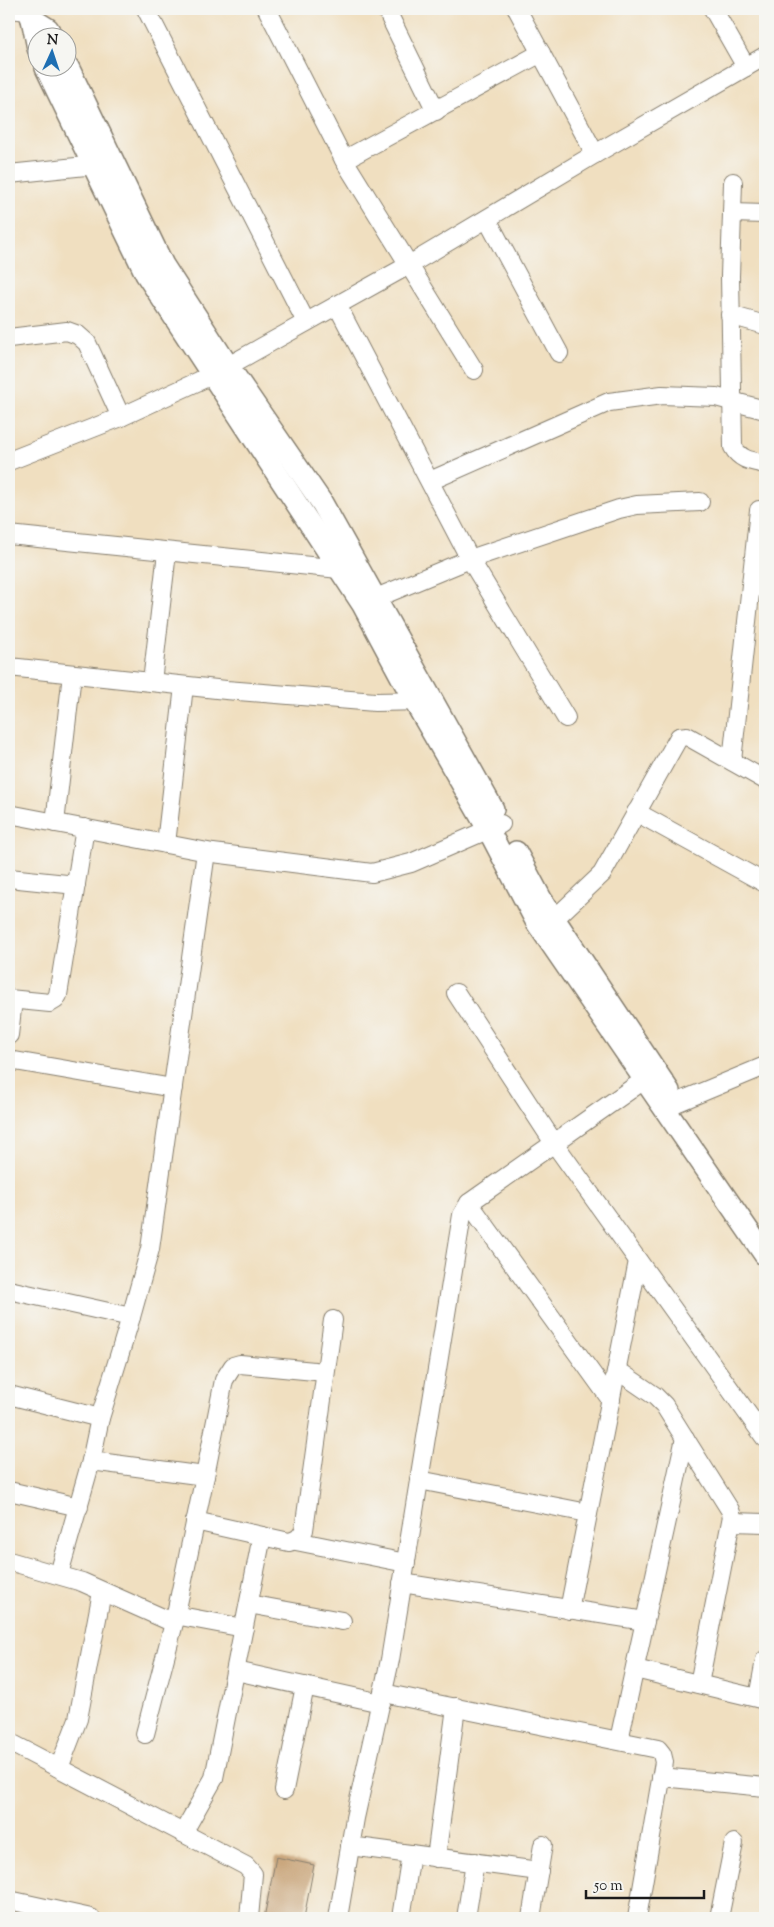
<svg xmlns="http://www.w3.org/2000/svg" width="774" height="1927" font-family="'Sorts Mill Goudy',serif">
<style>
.building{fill:#caa77e}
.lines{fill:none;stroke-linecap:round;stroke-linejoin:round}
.minor-casing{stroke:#867e6e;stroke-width:20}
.tertiary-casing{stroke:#867e6e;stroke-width:24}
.minor{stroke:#fff;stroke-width:18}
.tertiary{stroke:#fff;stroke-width:21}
</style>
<rect width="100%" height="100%" fill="#f6f6f2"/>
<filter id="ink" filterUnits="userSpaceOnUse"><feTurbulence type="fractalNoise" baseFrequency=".02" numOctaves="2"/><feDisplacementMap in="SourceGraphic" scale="10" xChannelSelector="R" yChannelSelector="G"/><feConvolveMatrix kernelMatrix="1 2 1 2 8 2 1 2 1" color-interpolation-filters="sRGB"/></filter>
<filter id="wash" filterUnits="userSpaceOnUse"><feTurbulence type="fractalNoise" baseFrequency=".0096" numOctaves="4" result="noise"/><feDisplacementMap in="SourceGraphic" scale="20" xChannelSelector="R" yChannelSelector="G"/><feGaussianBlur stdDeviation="1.12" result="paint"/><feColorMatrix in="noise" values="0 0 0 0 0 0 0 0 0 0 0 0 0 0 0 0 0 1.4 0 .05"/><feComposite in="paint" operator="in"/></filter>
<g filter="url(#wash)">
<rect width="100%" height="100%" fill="#f0dfc0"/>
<g id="blocks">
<path class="building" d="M276,1857l38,8 -10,53h-40z"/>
</g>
</g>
<g filter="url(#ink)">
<use href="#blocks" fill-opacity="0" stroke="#867e6e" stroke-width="1"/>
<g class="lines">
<g class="minor-casing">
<g id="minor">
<path d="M9,9l20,2"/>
<path d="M146,9l160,313"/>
<path d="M267,9l77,151 130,210"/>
<path d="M386,9l50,102"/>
<path d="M517,9l78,145"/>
<path d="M713,9l33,58"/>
<path d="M344,160l197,-107"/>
<path d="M9,174l96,-10"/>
<path d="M733,182l-3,94 3,171c7,13 19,14 32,17"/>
<path d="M732,213l33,1"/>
<path d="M487,219l72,134"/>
<path d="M337,305l133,254 96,159"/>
<path d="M730,315l35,10"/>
<path d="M9,338l58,-7 11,4 9,8 34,74"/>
<path d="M9,461l112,-44 91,-42 197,-110 186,-111 170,-98"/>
<path d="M430,481l179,-79 53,-7 54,2 49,13"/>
<path d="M9,535l340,35"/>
<path d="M376,598l94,-39 149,-50 18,-4 63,-3"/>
<path d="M9,667l217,23 149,12 51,-1"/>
<path d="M152,682l15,-130"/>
<path d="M732,761l27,-251"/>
<path d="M636,812l129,71"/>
<path d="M9,814l204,39 159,20 39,-10 90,-39"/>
<path d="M55,823l17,-149"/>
<path d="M166,844l18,-158"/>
<path d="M9,878l67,7"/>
<path d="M546,927l56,-53 77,-137 8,-1 78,44"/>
<path d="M456,993l98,150 211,295"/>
<path d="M9,999l41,4 5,-3 3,-5 27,-167"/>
<path d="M9,1035l4,-35"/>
<path d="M9,1060l164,28"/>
<path d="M665,1111l11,-8 89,-37"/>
<path d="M469,1203l142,197"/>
<path d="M9,1290l122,27 -31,101 -9,43 114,15 -31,147 -92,-41 -73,-21"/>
<path d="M131,1317l19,-68 56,-397"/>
<path d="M617,1370l38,26 9,9 66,105 2,6 -33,168"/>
<path d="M9,1395l91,23"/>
<path d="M205,1476l19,-96 9,-14 7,-2 85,8"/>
<path d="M419,1480l169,33"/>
<path d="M9,1491l70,16"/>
<path d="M195,1521l94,21c8,-2 11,-4 15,-12l29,-210"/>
<path d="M732,1522l33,1"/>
<path d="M296,1541l110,22"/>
<path d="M59,1574l32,-113"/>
<path d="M402,1583l243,38"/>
<path d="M249,1604l93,17"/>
<path d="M569,1610l69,-349"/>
<path d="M175,1615l69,13"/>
<path d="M635,1669l130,31"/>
<path d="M236,1671l145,32"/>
<path d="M383,1693l275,56 4,5 2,8 -27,156"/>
<path d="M758,1698l7,-38"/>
<path d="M145,1734l29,-111"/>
<path d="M619,1740l66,-302"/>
<path d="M9,1742l237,124 7,8 -4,44"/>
<path d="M59,1768l19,-49 24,-127"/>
<path d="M661,1777l104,10"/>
<path d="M284,1790l21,-104"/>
<path d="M183,1833l31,-55 48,-242"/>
<path d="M350,1846l189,25"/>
<path d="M436,1858l20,-151"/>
<path d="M9,1900l82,18"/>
<path d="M338,1918l17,-100 35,-158 72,-445 7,-12 185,-130"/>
<path d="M401,1918l10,-64"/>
<path d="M466,1918l9,-56"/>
<path d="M531,1918l12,-73"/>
<path d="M719,1918l15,-75"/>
</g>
</g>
<g class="tertiary-casing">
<g id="tertiary">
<path d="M28,9l4,10 6,29"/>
<path d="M32,19l16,10 5,9"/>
<path d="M68,67l95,198 65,101 94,137 171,306"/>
<path d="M46,68l100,206 217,331 52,97 73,127 49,94 228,332"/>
<path d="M516,852l25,47 128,192"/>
</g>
</g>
<use href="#minor" class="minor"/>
<use href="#tertiary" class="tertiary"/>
</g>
</g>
<rect width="774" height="1927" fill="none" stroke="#f6f6f2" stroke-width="30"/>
<g transform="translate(52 52) rotate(3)"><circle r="24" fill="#f6f6f2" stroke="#9f9f9c"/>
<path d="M0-4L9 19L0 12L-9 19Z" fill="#1f6fb2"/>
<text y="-8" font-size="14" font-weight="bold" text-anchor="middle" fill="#1c1c1c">N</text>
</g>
<path d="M586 1890v8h118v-8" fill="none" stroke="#1c1c1c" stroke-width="2.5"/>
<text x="594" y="1890" font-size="15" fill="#1c1c1c" stroke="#f6f6f2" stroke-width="4" paint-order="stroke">50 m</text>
</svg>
